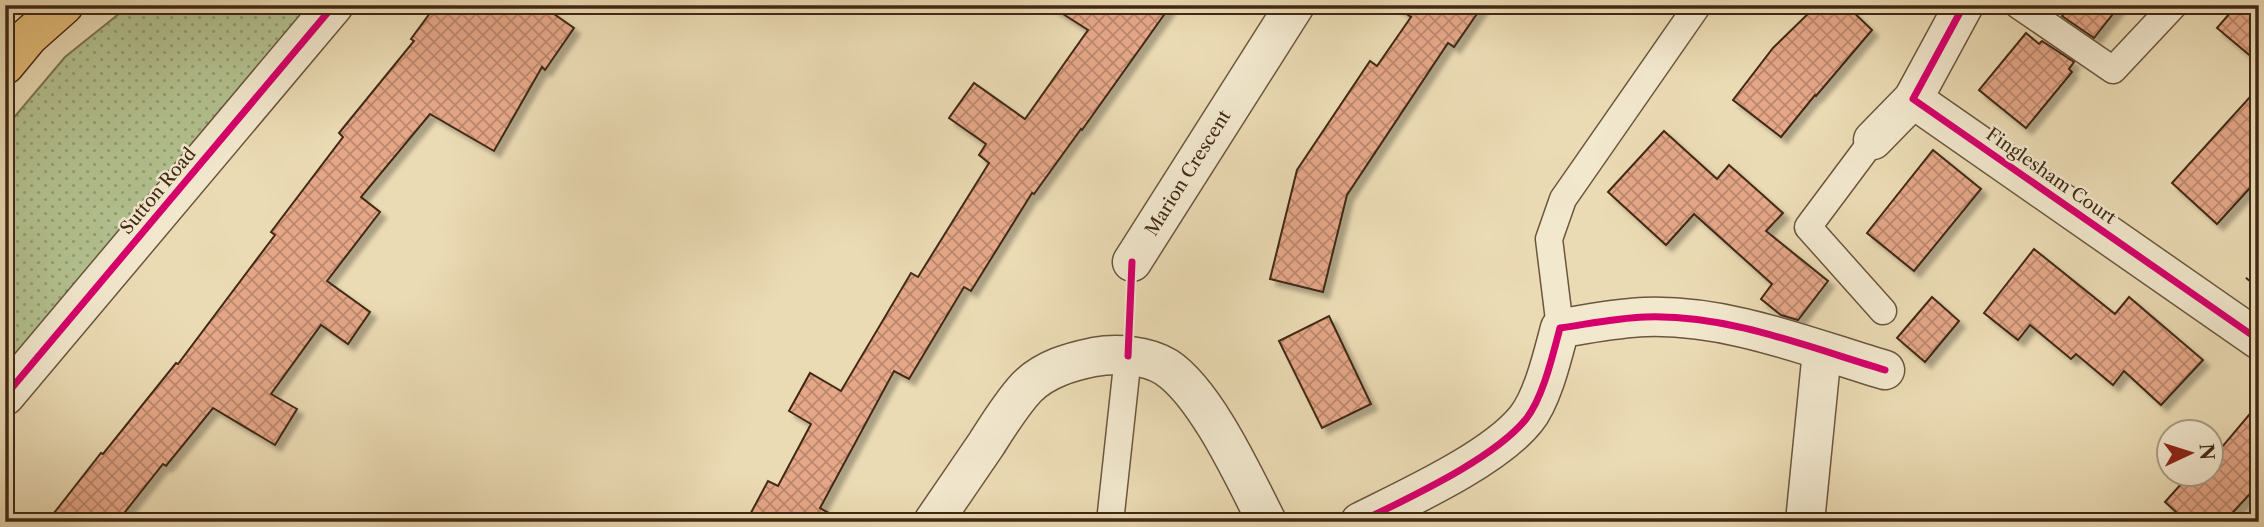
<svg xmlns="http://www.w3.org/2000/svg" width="2264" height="527" font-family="'Libre Caslon Text',serif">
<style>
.grass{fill:url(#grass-dots);stroke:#7a7552;stroke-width:2}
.building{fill:url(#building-cross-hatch);stroke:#412915;stroke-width:2;filter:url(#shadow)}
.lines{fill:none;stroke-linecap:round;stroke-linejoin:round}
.lane-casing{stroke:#6c563d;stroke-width:29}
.street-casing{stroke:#6c563d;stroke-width:41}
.primary-casing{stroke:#412915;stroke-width:41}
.path{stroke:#412915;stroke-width:4.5;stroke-dasharray:2 3.5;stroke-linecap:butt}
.lane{stroke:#f2e8ce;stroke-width:26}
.street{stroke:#f2e8ce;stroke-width:38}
.primary{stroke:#e6be7a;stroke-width:38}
.cycleway-casing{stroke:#f2e8ce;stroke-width:11}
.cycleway{stroke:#d6006c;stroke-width:7}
.labels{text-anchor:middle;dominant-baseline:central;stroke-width:5;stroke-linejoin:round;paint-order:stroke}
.street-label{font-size:18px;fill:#412915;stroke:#f2e8ce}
</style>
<defs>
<pattern id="grass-dots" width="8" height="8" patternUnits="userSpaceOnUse" patternTransform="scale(1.75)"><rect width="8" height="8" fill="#b3c190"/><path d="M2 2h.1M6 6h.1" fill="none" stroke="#939d74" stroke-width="1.8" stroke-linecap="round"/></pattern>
<pattern id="building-cross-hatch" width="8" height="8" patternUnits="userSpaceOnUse" patternTransform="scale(1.75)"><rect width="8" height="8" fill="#e5a788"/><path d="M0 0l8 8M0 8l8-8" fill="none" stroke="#bb886e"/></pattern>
<filter id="shadow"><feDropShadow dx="6" dy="6" stdDeviation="2" flood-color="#0004"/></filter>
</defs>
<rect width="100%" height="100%" fill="#ebdbb4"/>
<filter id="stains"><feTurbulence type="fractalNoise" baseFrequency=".00286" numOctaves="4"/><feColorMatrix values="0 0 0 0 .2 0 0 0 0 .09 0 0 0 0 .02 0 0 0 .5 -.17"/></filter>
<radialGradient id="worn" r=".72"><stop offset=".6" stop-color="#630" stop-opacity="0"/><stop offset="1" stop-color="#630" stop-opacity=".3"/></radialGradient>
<path class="grass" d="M130,5h194l-319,375v-252l60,-71z"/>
<g class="building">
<path d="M436,5h105l33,23 -29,42 -3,-3 -48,84 -64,-37 -69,83 19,15 -53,69 43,31 -22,32 -27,-19 -50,69 26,15 -22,36 -62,-37 -47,58 -3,-2 -46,58h-70l54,-69 2,1 73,-91 2,1 97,-129 -4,-3 72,-95 -4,-4 75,-92 -3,-2z"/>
<path d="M1049,5h122l-89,125 -1,-1 -47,65 -2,-1 -61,98 -7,-4 -55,92 -15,-8 -74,137 25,14h-99l22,-41 10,5 33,-62 -22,-13 21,-38 31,18 70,-118 7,4 71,-114 -10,-8 7,-11 -37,-26 25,-35 51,36 63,-89z"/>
<path d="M1394,5h89l-29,42 -6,-4 -101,152 -24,97 -53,-13 27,-109 73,-109 7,5 34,-49z"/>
<path d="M1817,5h29l26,25 -56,66 -1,-1 -34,42 -48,-37 40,-52z"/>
<path d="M2071,5h49l-26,33 -32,-22z"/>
<path d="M2237,5h22v58l-42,-35z"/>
<path d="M2026,33l13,11 3,-3 32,21 -5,7 3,3 -46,56 -47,-38z"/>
<path d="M2259,87v91l-42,46 -45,-41z"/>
<path d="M1664,131l53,48 12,-14 54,48 -17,18 62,50 -30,39 -17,-5 -20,-16 11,-15 -78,-70 -28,31 -58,-53z"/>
<path d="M1933,150l48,39 -67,82 -47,-38z"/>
<path d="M2034,249l81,65 14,-17 74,63 -42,45 -37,-34 -11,14 -37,-31 -5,5 -41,-34 -12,15 -34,-27z"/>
<path d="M1932,297l27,24 -34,41 -28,-24z"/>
<path d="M1329,316l42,88 -49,24 -43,-87z"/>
<path d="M2259,403v81l-35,38h-37l-22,-20 25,-28h21v-14z"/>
</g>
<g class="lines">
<g class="lane-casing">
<g id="lane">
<path d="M2018,5l95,65 61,-65"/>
<path d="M1873,140l-65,87 75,84"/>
<path d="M1560,328l-11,-89 14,-40 135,-194"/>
<path d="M1110,522l18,-166"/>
</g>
</g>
<g class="street-casing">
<g id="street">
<path d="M1964,5l-51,94 346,241"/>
<path d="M1873,140l40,-41"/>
<path d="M1132,262l163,-257"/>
<path d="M5,396l329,-391"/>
<path d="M933,522c18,-26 36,-53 54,-79 12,-19 25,-40 40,-56 18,-18 43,-25 67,-30 23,-4 52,-2 72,10 40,26 79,112 101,155"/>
<path d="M1360,522c48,-24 134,-63 166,-103 17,-21 27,-65 34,-91 28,-4 57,-10 85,-11 82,-3 163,30 240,53"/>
<path d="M1805,522l17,-171"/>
</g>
</g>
<g class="primary-casing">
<path id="primary" d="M5,65l24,-29 35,-31"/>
</g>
<path class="path" d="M2247,280l12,-14"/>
<use href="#lane" class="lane"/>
<use href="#street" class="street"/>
<use href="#primary" class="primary"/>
<g class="cycleway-casing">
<g id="cycleway">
<path d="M1964,5l-51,94 346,241"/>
<path d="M1128,356l4,-94"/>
<path d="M5,396l329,-391"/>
<path d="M1360,522c48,-24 134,-63 166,-103 17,-21 27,-65 34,-91 28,-4 57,-10 85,-11 82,-3 163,30 240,53"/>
</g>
</g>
<use href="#cycleway" class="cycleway"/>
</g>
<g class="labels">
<g class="street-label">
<text transform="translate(1188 173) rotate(-58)">Marion Crescent</text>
<text transform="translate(2051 176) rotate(35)">Finglesham Court</text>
<text transform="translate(158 191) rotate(-50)">Sutton Road</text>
</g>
</g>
<rect width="2264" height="527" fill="none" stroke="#ebdbb4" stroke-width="28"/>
<rect x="7" y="7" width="2250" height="513" fill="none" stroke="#412915" stroke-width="3.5"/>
<rect x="14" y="14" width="2236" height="499" fill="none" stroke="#412915" stroke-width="2"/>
<g transform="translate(2190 453) rotate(86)"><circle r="33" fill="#f2e8ce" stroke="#ab9c84" stroke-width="2"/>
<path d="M0-5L12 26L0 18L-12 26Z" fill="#8f2418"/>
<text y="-10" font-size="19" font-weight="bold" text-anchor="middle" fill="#412915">N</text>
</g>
<rect width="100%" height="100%" filter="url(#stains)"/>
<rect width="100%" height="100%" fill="url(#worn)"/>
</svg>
